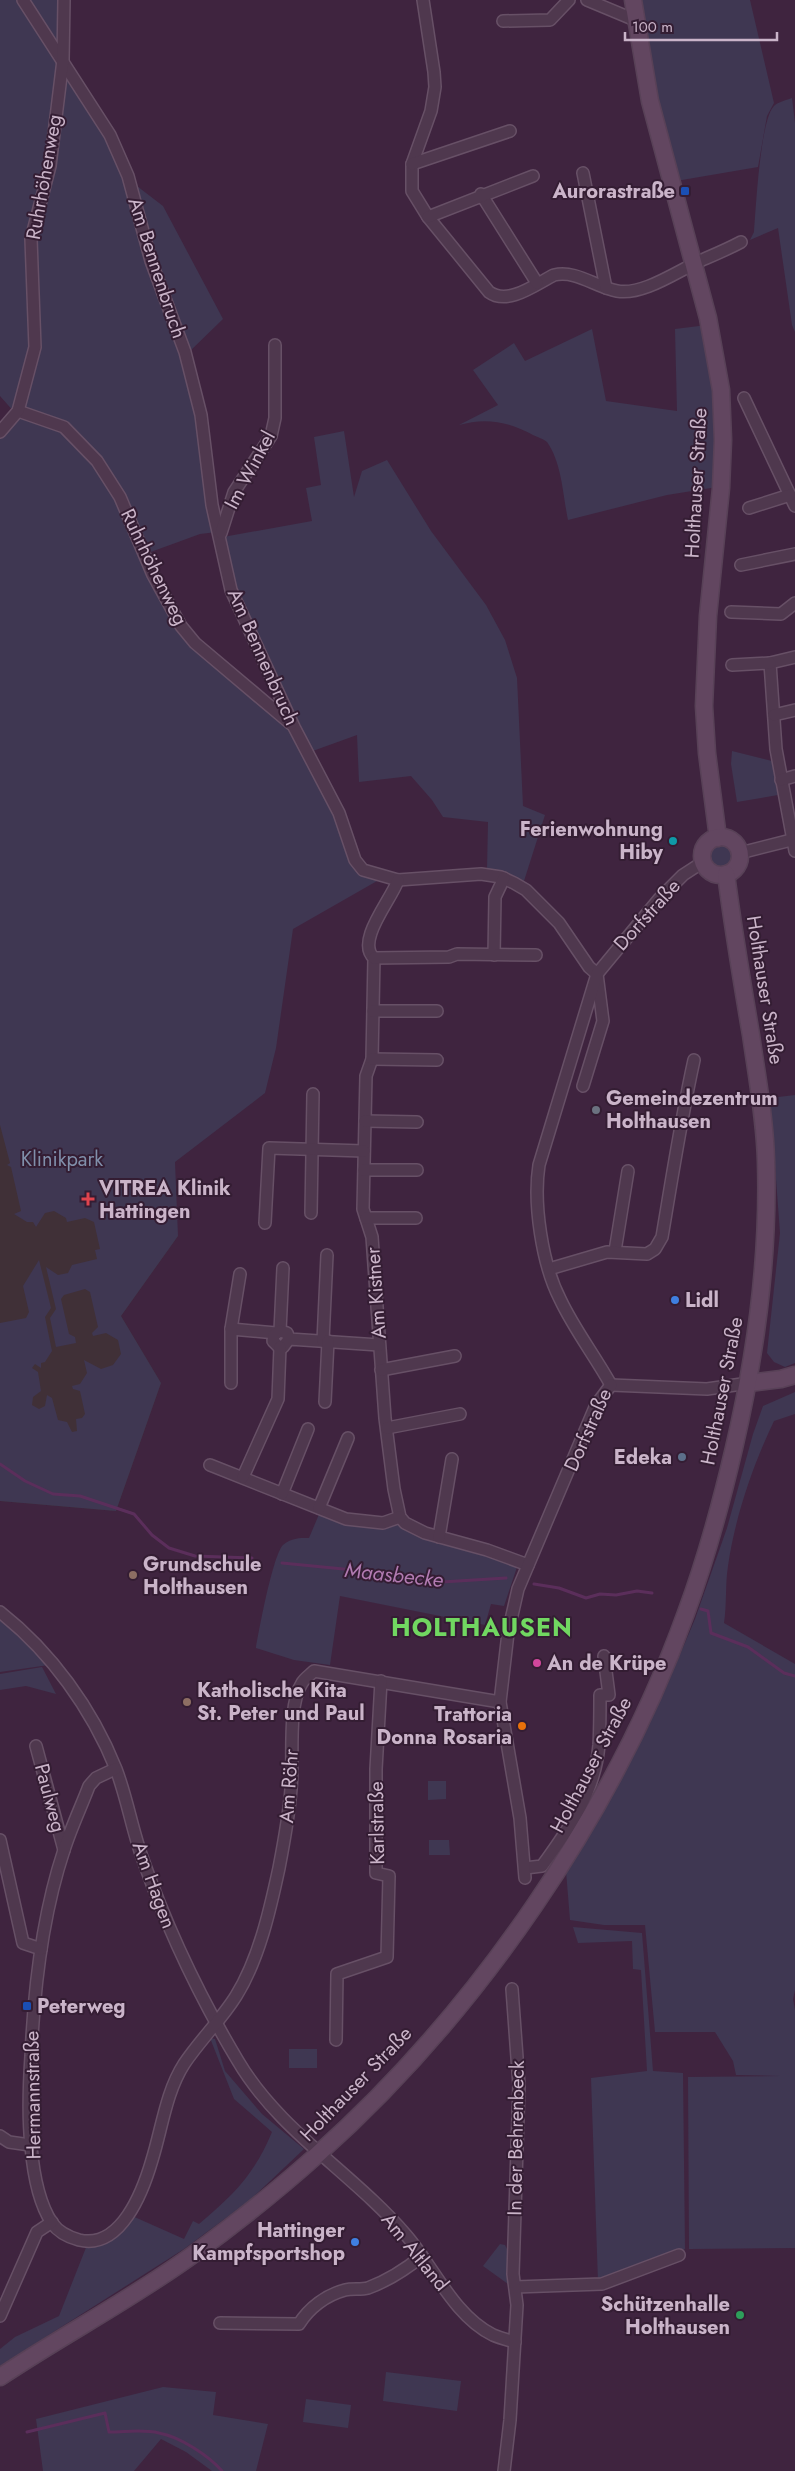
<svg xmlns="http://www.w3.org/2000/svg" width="795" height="2471" font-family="Jost,sans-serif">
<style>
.medical{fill:#403037}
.green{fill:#3f3752}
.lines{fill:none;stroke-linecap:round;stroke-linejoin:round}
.stream{stroke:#5b2e5b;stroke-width:3}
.street-casing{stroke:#675066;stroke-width:14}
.secondary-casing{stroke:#584157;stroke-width:19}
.street{stroke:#4f384e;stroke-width:11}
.secondary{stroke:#624660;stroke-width:16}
.transit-dot{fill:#1a4fb4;stroke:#341d33;stroke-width:2}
.culture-dot{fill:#0f9aa8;stroke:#341d33;stroke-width:2}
.worship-dot{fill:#6b7280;stroke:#341d33;stroke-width:2}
.health-dot{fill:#e0444e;stroke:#341d33;stroke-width:2}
.shop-dot{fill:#3f7fe0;stroke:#341d33;stroke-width:2}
.service-dot{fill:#5c6f8a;stroke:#341d33;stroke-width:2}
.education-dot{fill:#8d6e63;stroke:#341d33;stroke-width:2}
.hotel-dot{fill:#d1479c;stroke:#341d33;stroke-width:2}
.food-dot{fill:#e8710a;stroke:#341d33;stroke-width:2}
.leisure-dot{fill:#2e9e5b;stroke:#341d33;stroke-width:2}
.labels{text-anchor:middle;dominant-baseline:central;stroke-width:4;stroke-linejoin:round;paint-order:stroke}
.street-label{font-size:20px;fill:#cab4c9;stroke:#341d33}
.poi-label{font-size:20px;font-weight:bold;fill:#cab4c9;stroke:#341d33;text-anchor:start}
.park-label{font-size:20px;fill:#808faa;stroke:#341d33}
.water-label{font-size:21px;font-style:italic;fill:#b27bb2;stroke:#341d33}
.district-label{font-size:25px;font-weight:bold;letter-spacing:1px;fill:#71d761;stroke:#341d33}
</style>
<rect width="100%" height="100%" fill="#3f243f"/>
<path class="medical" d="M0,959l178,277 -57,80 40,67 -45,128 -116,-10z"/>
<g class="green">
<path d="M0,0h20l89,136 19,48 5,-1 30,23 60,113 -35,34 29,179 -17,2 -52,19 22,52 23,42 96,81 47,87 17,48 8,9 16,9 -84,48 -17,119 -11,45 -90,69 3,74 -57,80 40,67 -45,128 -116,-10v-178l26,-5 3,-6 -6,-26 16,-26 12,48 -6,9 7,34 -7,11 -4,1v5l-6,-4 -3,4 6,4 3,19 -8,6 -1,8 7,4 6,-3 2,-11 5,3 6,22 9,2 5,10 5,-1 -1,-12 6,-1 3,-4 -5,-23 -7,-2 -1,-3 8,-2 7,-11 -3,-13 17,9 12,-4 8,-11 -3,-14 -12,-7 -13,3 -1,-3 6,-6 -8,-35 -5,-3 -21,6 -3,4 8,35 6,3 1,6 -20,4 -6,-29 6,-9 -10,-42 12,8 10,-2 4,-8 25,-6 -2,-9 5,-1 -6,-27 -9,-4 -18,4 -1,-4 -12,-7 -9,2 -9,14 -3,-5h-6l-13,-8 7,-3 -10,-44 -4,-2 3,-2 -10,-38v-691l19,-22 17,-65 -2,-108 8,-29 -5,-3 -9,32 6,108 -7,31 -12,35 -15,-17z"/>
<path d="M25,0h37l-1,53z"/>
<path d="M641,0h109l24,103 -7,13 -9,51 -82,14 -16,-59z"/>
<path d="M792,98l3,25v209l-3,-7 -14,-97 -28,12 4,-8c2,-23 6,-112 20,-126 4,-4 13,-6 18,-8z"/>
<path d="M707,325l11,66 -1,96 -50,8 -99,25c-5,-24 -6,-57 -21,-78 -3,-3 -10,-5 -14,-7 -24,-13 -47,-18 -74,-10l39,-20 -25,-35 41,-27 11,18 67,-32 14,72 71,10 -2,-82z"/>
<path d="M344,431l10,66 8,-26 25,-11 44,71 55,74 19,35 12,38 6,128 22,9 -21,66 -37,-11 1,-48 -45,-5 -11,-17 -21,-24 -52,6 -2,-47 -47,17 -76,-163 -11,-52 89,-16 -6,-33 15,-3 -7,-48z"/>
<path d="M732,751l40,10 6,34 -41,7 -6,-38z"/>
<circle cx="722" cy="856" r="11"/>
<path d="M795,1095v268l-10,4 -11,-5 -7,-9 13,-120 -10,-135z"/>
<path d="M795,1392v22l-21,7c-21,44 -39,96 -46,145 -3,19 -1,38 -4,57l71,41v326l-2,9 2,11v238l-106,1 -1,-172 93,-1 -45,-1 -3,-14 -18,-29h-60l-10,-107h-41l-34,-5 -4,-49 80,-140 19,-41 30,-71 32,-91 26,-94 10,-28z"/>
<path d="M320,1512l80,12 117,43 -13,39 -13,-2 -6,21 -145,-29 -10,69 -36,-5 -38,-12c3,-18 17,-93 27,-103 8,-7 16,-7 26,-7z"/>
<path d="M0,1616l49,49 -49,7z"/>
<path d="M42,1667l14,27 -30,-8 -26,4v-16z"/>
<path d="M428,1781h18v18l-18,1z"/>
<path d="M429,1840h20l1,15h-21z"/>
<path d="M573,1927l69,6 11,138 30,2 2,176 -87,33 -7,-204 56,-7 -6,-101 -8,-1 -1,-28 -54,2z"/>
<path d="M210,2038l5,1 10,32 37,43 42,35 -55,52 -65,48 -184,117v-17l15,-12 44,-21 28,-71 43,-30 54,24 9,-18 6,3c35,-30 55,-49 73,-92l-38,-33z"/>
<rect x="289" y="2049" width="28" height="19"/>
<path d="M500,2244l5,1 2,4 1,35 -25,-18z"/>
<path d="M386,2372l75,9 -4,30 -74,-10z"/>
<path d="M163,2387l53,5 -3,23 55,9 -12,47h-44l-26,-19 -25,-13 -27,32h-91l-7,-52z"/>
<path d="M306,2399l45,6 -3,23 -45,-6z"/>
</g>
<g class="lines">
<g class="stream">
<path d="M0,1464l25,17 28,13 27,2 54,18 18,21 17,13 26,8 57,2"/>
<path d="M282,1563l92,9 68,10 64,-4"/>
<path d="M534,1584l25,4 27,10 14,-4 16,1 21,-4 15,2"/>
<path d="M701,1609l7,2 3,22 37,14 36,26 11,3"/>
<path d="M27,2432l78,-19 4,19c17,0 34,-3 50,1 21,4 49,22 63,38"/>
</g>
<g class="street-casing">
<g id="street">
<path d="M23,0l87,135 18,41 23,85 34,91 16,63 11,90 19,85 63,137 45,86 16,47 8,10 35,10 83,-6 20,3 13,6 12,7 33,33 30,44 8,7 6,47 -20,65"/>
<path d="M423,0l11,72 1,15 -4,24 -19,53v27l16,26 61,75c19,14 47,-8 65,-17 23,-5 41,12 63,16 26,5 62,-21 85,-31 14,-6 26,-11 39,-18"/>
<path d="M587,0l48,20"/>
<path d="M503,21l47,-1 19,-20"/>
<path d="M412,164l98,-33"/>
<path d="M583,173l23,115"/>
<path d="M481,194l56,89"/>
<path d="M428,217l105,-41"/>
<path d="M744,398l51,108"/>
<path d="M18,411l46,16 33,34 23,36 33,78 28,51 14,17 96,81"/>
<path d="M0,432l18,-21 17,-64 -4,-108 19,-73 13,-106 1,-60"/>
<path d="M749,508l41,-13"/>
<path d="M221,533l13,-41 37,-56 4,-18v-73"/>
<path d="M741,565l54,-11"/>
<path d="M731,612l50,2 14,-11"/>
<path d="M795,657l-25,6 6,86 19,102"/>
<path d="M732,665l38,-2"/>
<path d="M774,715l21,-5"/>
<path d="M781,780l14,-4"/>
<path d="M740,853l55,-14"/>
<path d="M398,880c-6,19 -43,61 -24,78l-2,101 -6,17 -3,133 9,28 13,181 9,71 6,28 5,6 20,10 62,17 41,15"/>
<path d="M494,955l1,-58 9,-19"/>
<path d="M374,958l75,-1 8,-3 79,1"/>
<path d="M373,1011h64"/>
<path d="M372,1059l65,1"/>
<path d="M365,1121l52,1"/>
<path d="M364,1170h53"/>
<path d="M311,1213l2,-119"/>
<path d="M366,1218h50"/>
<path d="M265,1223l4,-75 95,3"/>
<path d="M615,1251l13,-80"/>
<path d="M549,1269l58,-17 40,2 8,-5 7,-12c10,-59 19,-118 32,-177"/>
<path d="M231,1329l45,4"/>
<path d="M280,1331l3,-63"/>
<path d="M289,1339l-6,8 -5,-1 -5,-5 1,-6 6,-4 7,2 2,6 90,6"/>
<path d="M323,1341l4,-86"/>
<path d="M381,1370l74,-14"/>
<path d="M231,1383v-54l9,-55"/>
<path d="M611,1385c-16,-29 -37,-56 -51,-86 -18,-35 -27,-96 -21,-134l58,-191 62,-75 24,-24 20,-13"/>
<path d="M611,1385l96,4 42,-6"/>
<path d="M325,1402l3,-61"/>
<path d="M387,1428l73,-14"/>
<path d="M210,1465l136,54 37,4 17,-6"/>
<path d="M243,1477l35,-78 2,-52"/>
<path d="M282,1494l26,-65"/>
<path d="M319,1508l29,-70"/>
<path d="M439,1537l13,-78"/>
<path d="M0,1612c51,40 92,97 116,157 11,29 16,60 26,88 25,71 57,139 96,204 41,70 116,113 168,174 27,31 48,81 87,100 7,3 15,5 22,7"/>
<path d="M36,1746l28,104"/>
<path d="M115,1769l-19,9 -7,8c-8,21 -18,42 -25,64 -22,66 -30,137 -33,206 -2,30 -3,61 0,90 2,24 7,56 21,77 7,10 16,14 27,17 42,10 64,-49 73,-80 10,-32 14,-68 32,-96 16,-24 37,-44 52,-68 23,-37 34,-86 43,-128 5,-26 10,-52 12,-79 3,-27 -4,-83 11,-106 2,-4 8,-8 12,-12l186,31"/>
<path d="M0,1840l23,103 18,6"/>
<path d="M525,1868l17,-2c27,-37 53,-74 57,-121 1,-16 1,-33 1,-50h9l-5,-39"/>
<path d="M525,1878l-5,-60 -20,-116 8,-69 10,-44 78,-184 15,-20"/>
<path d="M336,2040l1,-66 50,-17 2,-81 -13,-3v-104l5,-88"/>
<path d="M0,2136l9,6 21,3"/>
<path d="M515,2287l87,-3 77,-29"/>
<path d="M0,2316l37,-84 15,-10"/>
<path d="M220,2323l79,1c10,-16 27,-29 46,-34 7,-2 16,0 23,-2 19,-7 38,-19 54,-32"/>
<path d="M504,2471l6,-51 7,-115 -4,-31 6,-189 -7,-96"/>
</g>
</g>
<g class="secondary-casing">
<g id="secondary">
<path d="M633,0l17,101 58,217 13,72 2,50 -2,48 -13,128 -4,90 3,47 11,85"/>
<circle cx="721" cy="856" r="19"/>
<path d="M749,1383l32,-4 14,-4"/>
<path d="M0,2377c63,-42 130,-77 191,-121 44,-32 87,-66 127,-102 159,-142 296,-341 368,-541 20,-54 35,-109 48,-165 22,-94 35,-190 32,-287 -1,-42 -9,-84 -15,-126 -9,-53 -18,-107 -25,-161"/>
</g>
</g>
<use href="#street" class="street"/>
<use href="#secondary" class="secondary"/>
</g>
<g class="transit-dot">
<rect x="680" y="186" width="10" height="10" rx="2.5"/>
<rect x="22" y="2001" width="10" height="10" rx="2.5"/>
</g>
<circle class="culture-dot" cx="673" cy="841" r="5"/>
<circle class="worship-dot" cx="596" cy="1110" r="5"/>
<path class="health-dot" d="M85.5 1191.5h5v5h5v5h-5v5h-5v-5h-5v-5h5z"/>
<g class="shop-dot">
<circle cx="675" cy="1300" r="5"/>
<circle cx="355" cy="2242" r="5"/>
</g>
<circle class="service-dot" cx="682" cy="1457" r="5"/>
<g class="education-dot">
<circle cx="133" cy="1575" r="5"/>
<circle cx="187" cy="1702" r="5"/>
</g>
<circle class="hotel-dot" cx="537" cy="1663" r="5"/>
<circle class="food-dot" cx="522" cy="1726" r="5"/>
<circle class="leisure-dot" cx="740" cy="2315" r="5"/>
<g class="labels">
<g class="street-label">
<text transform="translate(44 177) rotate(-80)">Ruhrhöhenweg</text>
<text transform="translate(157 268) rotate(72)">Am Bennenbruch</text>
<text transform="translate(250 470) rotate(-62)">Im Winkel</text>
<text transform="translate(696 483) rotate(-87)">Holthauser Straße</text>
<text transform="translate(154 567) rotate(64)">Ruhrhöhenweg</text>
<text transform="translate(263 657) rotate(66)">Am Bennenbruch</text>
<text transform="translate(647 915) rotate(-48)">Dorfstraße</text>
<text transform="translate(765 990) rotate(81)">Holthauser Straße</text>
<text transform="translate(376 1293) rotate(-94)">Am Kistner</text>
<text transform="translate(722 1391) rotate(-79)">Holthauser Straße</text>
<text transform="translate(588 1430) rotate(-66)">Dorfstraße</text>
<text transform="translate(591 1765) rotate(-62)">Holthauser Straße</text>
<text transform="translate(289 1786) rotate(-86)">Am Röhr</text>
<text transform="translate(50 1798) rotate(75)">Paulweg</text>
<text transform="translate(377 1823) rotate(-91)">Karlstraße</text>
<text transform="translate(154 1885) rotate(70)">Am Hagen</text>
<text transform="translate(356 2084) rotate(-46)">Holthauser Straße</text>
<text transform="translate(33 2095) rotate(-91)">Hermannstraße</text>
<text transform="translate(516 2138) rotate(-89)">In der Behrenbeck</text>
<text transform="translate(415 2252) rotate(51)">Am Altland</text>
</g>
<g class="poi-label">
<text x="675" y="191" text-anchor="end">Aurorastraße</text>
<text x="663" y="829" text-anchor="end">Ferienwohnung<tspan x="663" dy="23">Hiby</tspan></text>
<text x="606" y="1098">Gemeindezentrum<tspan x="606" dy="23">Holthausen</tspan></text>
<text x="99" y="1188">VITREA Klinik<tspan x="99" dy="23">Hattingen</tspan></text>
<text x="685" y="1300">Lidl</text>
<text x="672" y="1457" text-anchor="end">Edeka</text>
<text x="143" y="1564">Grundschule<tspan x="143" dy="23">Holthausen</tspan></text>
<text x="547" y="1663">An de Krüpe</text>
<text x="197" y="1690">Katholische Kita<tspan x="197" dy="23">St. Peter und Paul</tspan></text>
<text x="512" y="1714" text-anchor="end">Trattoria<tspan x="512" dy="23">Donna Rosaria</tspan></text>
<text x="37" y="2006">Peterweg</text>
<text x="345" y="2230" text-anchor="end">Hattinger<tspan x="345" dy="23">Kampfsportshop</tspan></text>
<text x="730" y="2304" text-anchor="end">Schützenhalle<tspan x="730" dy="23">Holthausen</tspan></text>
</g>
<g class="park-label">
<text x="62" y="1159">Klinikpark</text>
</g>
<g class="water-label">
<text transform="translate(394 1575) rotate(6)">Maasbecke</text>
</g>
<g class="district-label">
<text x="482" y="1627">HOLTHAUSEN</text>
</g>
</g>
<path d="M625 32v8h152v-8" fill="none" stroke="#cab4c9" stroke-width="2.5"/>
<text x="632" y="32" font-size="15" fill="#cab4c9" stroke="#341d33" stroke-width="4" paint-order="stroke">100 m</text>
</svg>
